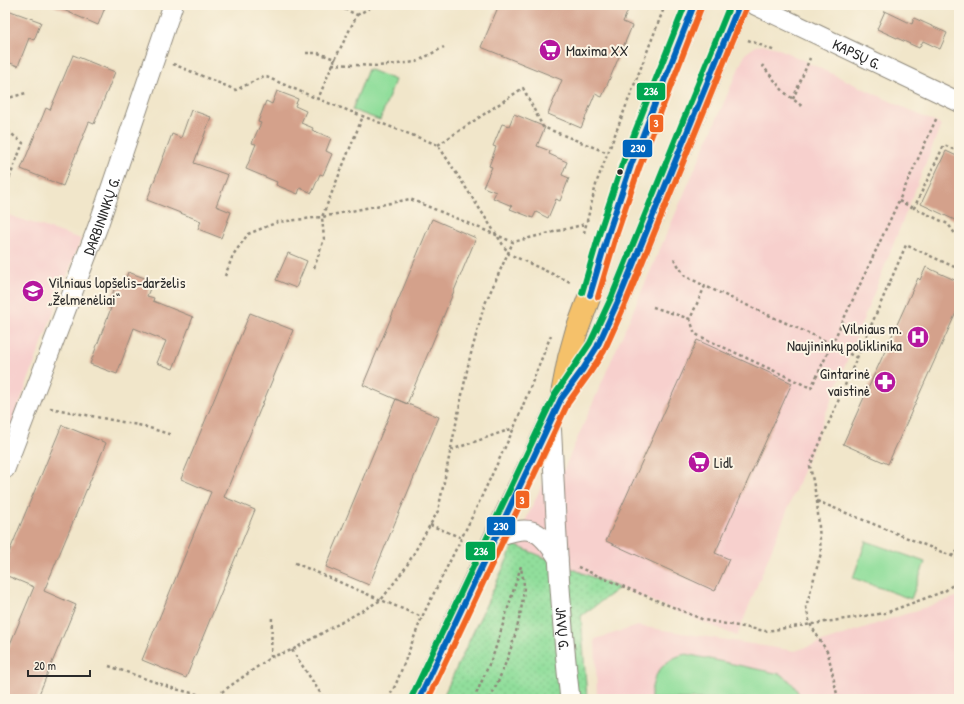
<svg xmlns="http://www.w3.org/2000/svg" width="964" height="704" font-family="'Patrick Hand',sans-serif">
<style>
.built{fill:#f7d0cd}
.grass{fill:url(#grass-dots);stroke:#5e8463}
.green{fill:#91de9b;stroke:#5e8463}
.building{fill:#d4a18b}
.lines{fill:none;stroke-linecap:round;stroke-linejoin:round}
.minor-casing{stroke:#8e887a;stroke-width:21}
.primary-casing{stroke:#8e887a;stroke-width:24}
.path{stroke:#8e887a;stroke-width:2.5;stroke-dasharray:3 3;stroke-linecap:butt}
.minor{stroke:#fff;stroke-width:19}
.primary{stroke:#f5c16b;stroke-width:22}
.bus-1-casing{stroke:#fcf5e5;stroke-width:9}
.bus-2-casing{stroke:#fcf5e5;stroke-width:9}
.bus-3-casing{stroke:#fcf5e5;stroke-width:9}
.bus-1{stroke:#0065bd;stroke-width:6}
.bus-2{stroke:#f26522;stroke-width:6}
.bus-3{stroke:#00a651;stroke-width:6}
.bus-dot{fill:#2b2b2b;stroke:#fcf5e5;stroke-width:1.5}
.labels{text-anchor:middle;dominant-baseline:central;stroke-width:4;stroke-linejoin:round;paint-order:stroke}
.poi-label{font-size:15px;fill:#2b2b2b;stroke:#fcf5e5;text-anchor:start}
.street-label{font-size:15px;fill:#2b2b2b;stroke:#fcf5e5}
.line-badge{stroke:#fcf5e5;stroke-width:1.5}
.badge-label{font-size:11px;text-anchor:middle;font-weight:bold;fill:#fff}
</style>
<defs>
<pattern id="grass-dots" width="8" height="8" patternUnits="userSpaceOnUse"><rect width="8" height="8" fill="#91de9b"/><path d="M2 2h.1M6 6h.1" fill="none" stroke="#7dbf86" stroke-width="1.8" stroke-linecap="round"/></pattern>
</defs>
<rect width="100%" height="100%" fill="#fcf5e5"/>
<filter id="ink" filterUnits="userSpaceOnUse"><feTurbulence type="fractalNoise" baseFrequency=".025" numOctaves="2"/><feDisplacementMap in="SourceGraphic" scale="8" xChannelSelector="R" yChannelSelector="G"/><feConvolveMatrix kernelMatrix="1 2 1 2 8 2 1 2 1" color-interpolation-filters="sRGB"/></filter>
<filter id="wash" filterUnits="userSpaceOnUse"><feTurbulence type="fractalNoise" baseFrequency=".012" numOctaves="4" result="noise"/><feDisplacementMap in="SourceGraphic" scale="16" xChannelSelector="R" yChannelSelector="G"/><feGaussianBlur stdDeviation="0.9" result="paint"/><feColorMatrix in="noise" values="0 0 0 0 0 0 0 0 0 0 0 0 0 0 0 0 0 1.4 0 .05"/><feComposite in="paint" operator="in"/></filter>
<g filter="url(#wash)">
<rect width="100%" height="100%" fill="#f1e6ca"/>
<g class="built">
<path d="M766,45l11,3 164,77 -204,511 -223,-91 28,-60 22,-16 181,-415 11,-8z"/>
<path d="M5,214l76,25 -76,203z"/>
<path d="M959,596v103h-362l-2,-60 43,-13 157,25z"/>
</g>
<path class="grass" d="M514,545l105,43 -38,28 6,83h-145z"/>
<g class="green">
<path d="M368,69l27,11 -15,40 -28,-10z"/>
<path d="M866,541l59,21 -14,37 -58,-21z"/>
<path d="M686,654l94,20c11,6 16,13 21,25h-150c-1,-22 13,-41 35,-45z"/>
</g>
<g id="blocks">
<g class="building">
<path d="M52,5h54l-8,20z"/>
<path d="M499,5h131l-7,17 9,4 -30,71 -7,-3 -14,34 -33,-14 14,-34 -81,-33z"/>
<path d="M5,9l36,13 -7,18 -5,-2 -11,28 -13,-5z"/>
<path d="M885,11l27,13 2,-6 33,15 -7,16 -17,-8 -4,7 -42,-19z"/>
<path d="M73,55l42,17 -21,52 -5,-2 -26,64 -42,-17 25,-61 4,2z"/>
<path d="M277,91l21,8 -3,7 11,5 -5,12 12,5 -1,2 19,8 -5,13 6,3 -9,21 -3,-1 -8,19 -12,-5 -2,6 -22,-9 1,-3 -31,-13 10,-25 -4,-1 9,-20 -3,-1 8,-21 6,3z"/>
<path d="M191,110l20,7 -17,46 34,12 -12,31 15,6 -10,26 -23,-9 3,-8 -54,-21 25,-66 9,4z"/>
<path d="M514,114l31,13 -8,19 13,5 -1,3 18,8 -5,13 7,3 -9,23 -4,-2 -8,19 -12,-6 -3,6 -23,-9 2,-3 -19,-8 3,-6 -13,-5 9,-20 -3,-1 7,-19 -3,-1 9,-22 7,2z"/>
<path d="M946,151l13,6v65l-38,-18z"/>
<path d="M432,219l44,19 -69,166 -44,-19z"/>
<path d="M288,253l19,8 -11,27 -20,-8z"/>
<path d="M926,267l33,15v24l-71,158 -45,-20 75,-166 2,2z"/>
<path d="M128,272l25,9 -6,15 7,2 -1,3 40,16 -20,52 -16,-6 9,-22 -32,-13 -17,46 -27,-10 21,-56 -3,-1 8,-23 7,3z"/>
<path d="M250,313l43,17 -69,167 31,13 -69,168 -44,-18 69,-168 -30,-13z"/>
<path d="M697,340l95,43 -77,170 14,6 -14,32 -109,-50z"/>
<path d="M396,399l43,18 -70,168 -43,-18z"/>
<path d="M62,425l44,18 -62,148 32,14 -39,94h-32v-43l29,-69 -29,-12v-13z"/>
</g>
</g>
</g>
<g filter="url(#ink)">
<use href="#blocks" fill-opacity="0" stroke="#8e887a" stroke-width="1"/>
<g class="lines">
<g class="minor-casing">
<g id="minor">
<path id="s1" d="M755,5l204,97"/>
<path id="s2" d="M551,420c5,93 8,186 19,279"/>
<path id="s3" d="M5,469l93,-243 75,-221"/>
<path d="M495,537c34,-12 43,-11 63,21"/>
</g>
</g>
<g class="primary-casing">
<g id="primary">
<path d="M562,394l7,-36 7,-25 18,-49 15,-53 22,-66 63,-160"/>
<path d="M419,699l76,-162 66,-138 22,-30 14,-22 22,-48 120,-294"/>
</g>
</g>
<g class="path">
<path d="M357,15l18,-10"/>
<path d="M748,40l27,11"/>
<path d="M306,53h12l17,6 -17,40 120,46 71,109 63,29"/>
<path d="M335,59l22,-44 -21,-10"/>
<path d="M173,64l63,26 28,-14 54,23"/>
<path d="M332,64l46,2 38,-4 28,-15"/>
<path d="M762,65l22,27 19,15"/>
<path d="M5,99l21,-6"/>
<path d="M793,99l17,-41"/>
<path d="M438,145l85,-57 20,39 65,26"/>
<path d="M959,152l-15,-7 -30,63 34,16 8,11 3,2"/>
<path d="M5,189l18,-46 -14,-11"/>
<path d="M899,201l15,7"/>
<path d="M584,233l13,-52 67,-173"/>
<path d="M674,259l11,17 20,10"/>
<path d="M314,268l10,-29 -2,-22 88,-18 103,43 73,-18"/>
<path d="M225,276l8,-21 15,-21 30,-12 44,-5 41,-101"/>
<path d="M653,307l37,12"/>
<path d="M857,358l-25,-14 -127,-58 -15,33 5,15 116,54c43,-90 85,-180 126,-271"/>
<path d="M50,408l93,18 29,9"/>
<path d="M451,450l63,-22"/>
<path d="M817,501l142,58"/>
<path d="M430,525l32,13"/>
<path d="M951,556l8,-6"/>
<path d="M295,563l86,37 41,17"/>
<path d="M578,567l32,14 94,39 62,11 119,-18 60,-22 14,-11"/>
<path d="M292,650l31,47 5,2"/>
<path d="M271,657l1,-42"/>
<path d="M109,666l66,23 39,9"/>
<path d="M212,699l59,-42 21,-7 89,-50 25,-33 32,-56 31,-150 15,-55 29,-64"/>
<path d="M388,699l8,-15 26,-67 50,-100 42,-89 37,-93"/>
<path d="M474,699l20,-46 27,-87"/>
<path d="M490,699c17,-36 31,-73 34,-112 0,-6 -2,-13 -3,-19"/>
<path d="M838,699l-10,-46 -18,-29 -4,-17 15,-54 -4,-52 -7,-35 96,-221 53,24"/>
</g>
<use href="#minor" class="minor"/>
<use href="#primary" class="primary"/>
<g class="bus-1-casing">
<g id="bus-1">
<path d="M590,295l19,-64 22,-66 63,-160"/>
<path d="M419,699l142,-300 22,-30 14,-22 22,-48 120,-294"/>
</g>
</g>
<g class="bus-2-casing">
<g id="bus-2">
<path d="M598,297l19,-64 22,-65 62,-160"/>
<path d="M428,699l140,-296 21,-29 15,-23 22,-49 120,-294"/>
</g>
</g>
<g class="bus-3-casing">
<g id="bus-3">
<path d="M582,293l19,-65 22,-66 62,-157"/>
<path d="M412,696l142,-300 36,-53 22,-47 118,-291"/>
</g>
</g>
<use href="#bus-1" class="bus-1"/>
<use href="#bus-2" class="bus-2"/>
<use href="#bus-3" class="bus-3"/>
</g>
</g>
<defs>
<g id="supermarket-disc" transform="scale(1.15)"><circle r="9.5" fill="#b5179e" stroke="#fcf5e5"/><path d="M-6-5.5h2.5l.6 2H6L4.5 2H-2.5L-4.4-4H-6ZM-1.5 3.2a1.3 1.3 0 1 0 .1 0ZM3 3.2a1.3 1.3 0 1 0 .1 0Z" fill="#fff"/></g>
<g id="school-disc" transform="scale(1.15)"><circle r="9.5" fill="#b5179e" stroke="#fcf5e5"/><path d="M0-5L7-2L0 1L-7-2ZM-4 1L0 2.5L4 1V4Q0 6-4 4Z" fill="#fff"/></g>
<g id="hospital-disc" transform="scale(1.15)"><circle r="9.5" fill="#b5179e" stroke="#fcf5e5"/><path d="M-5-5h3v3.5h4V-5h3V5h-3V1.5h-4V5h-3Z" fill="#fff"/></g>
<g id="pharmacy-disc" transform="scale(1.15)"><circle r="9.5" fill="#b5179e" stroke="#fcf5e5"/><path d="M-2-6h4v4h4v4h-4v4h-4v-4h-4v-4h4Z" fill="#fff"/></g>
</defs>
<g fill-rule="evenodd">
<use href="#supermarket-disc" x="550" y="50"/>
<use href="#school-disc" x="33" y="291"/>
<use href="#hospital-disc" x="918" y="337"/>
<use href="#pharmacy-disc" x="885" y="382"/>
<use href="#supermarket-disc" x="699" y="462"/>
</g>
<circle class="bus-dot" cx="620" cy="172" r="3.5"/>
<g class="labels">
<g class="poi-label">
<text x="566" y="50">Maxima XX</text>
<text x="48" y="282">Vilniaus lopšelis-darželis<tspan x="48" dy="17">„Želmenėliai“</tspan></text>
<text x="902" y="328" text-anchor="end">Vilniaus m.<tspan x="902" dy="17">Naujininkų poliklinika</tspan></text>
<text x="870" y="373" text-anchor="end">Gintarinė<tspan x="870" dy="17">vaistinė</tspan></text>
<text x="714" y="462">Lidl</text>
</g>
<g class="street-label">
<text stroke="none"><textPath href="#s1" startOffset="113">KAPSŲ G.</textPath></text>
<text stroke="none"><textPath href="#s3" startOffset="271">DARBININKŲ G.</textPath></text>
<text stroke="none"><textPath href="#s2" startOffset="209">JAVŲ G.</textPath></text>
</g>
</g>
<g class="line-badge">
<rect x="636" y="82" width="30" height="19" rx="4" fill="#00a651"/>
<rect x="649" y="114" width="15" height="19" rx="4" fill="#f26522"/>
<rect x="622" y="139" width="31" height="19" rx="4" fill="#0065bd"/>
<rect x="515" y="490" width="15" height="19" rx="4" fill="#f26522"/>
<rect x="486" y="516" width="30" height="20" rx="4" fill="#0065bd"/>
<rect x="465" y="541" width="31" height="20" rx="4" fill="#00a651"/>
</g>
<g class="badge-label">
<text x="651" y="95">236</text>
<text x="656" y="127">3</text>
<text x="638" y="152">230</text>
<text x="522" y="504">3</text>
<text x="501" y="530">230</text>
<text x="481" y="555">236</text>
</g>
<rect width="964" height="704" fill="none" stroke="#fcf5e5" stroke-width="20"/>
<path d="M28 670v6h62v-6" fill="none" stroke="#2b2b2b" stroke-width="2"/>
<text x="34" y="670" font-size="12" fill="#2b2b2b" stroke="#fcf5e5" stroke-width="3" paint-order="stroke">20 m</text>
</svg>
